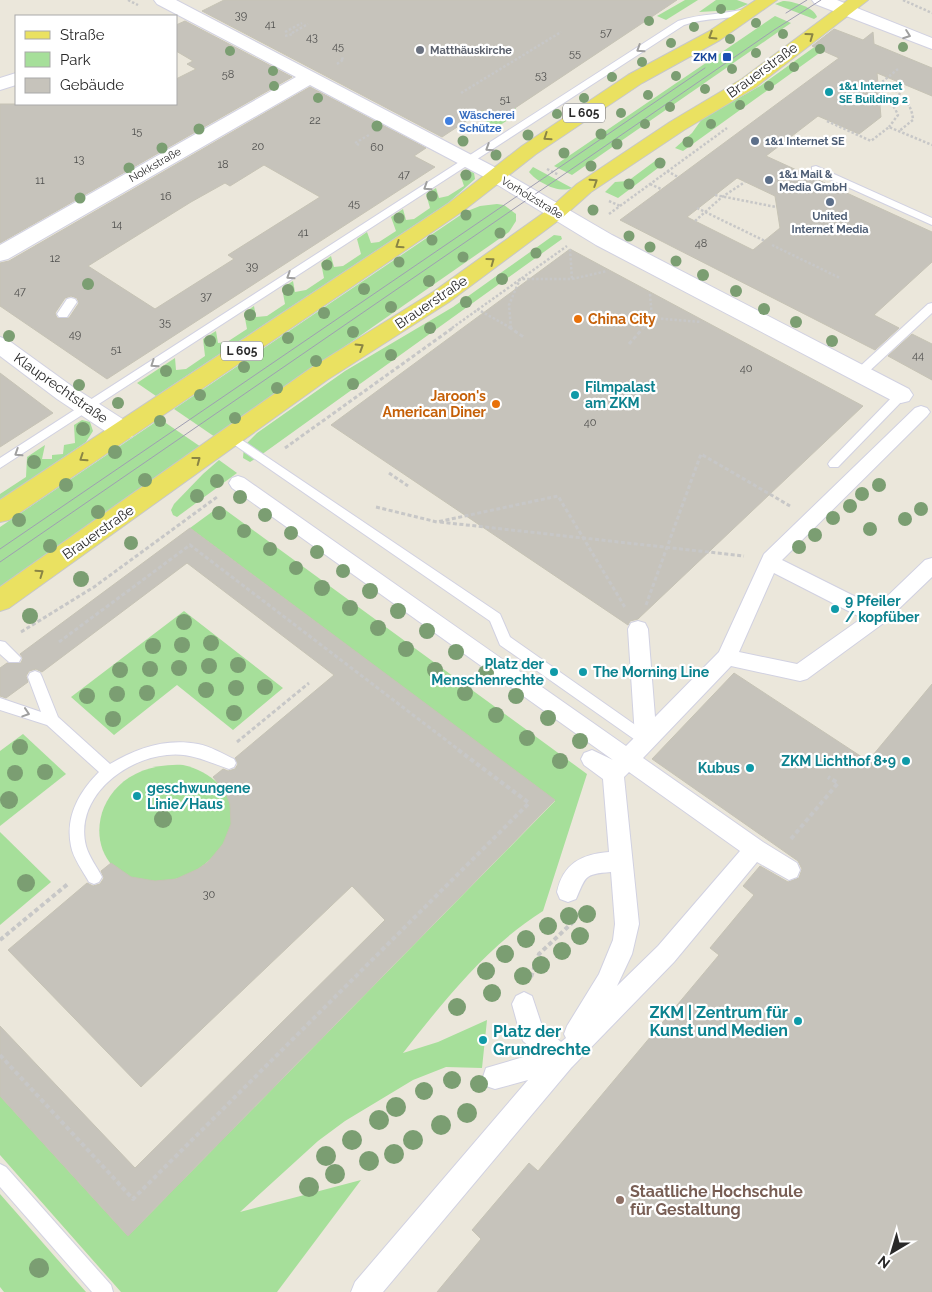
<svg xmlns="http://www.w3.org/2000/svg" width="932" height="1292" font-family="Raleway,sans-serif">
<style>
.green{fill:#a6df9a}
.building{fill:#c6c3bb;stroke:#c6c3b5;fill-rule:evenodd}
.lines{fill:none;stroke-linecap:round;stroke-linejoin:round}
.service-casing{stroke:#d1d1e1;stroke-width:2}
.pedestrian-casing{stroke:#d1d1e1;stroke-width:2}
.minor-casing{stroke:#d1d1e1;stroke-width:2}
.primary-casing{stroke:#c7c7c7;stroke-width:2}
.path-far2{stroke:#c7c7c7;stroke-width:2.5;stroke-dasharray:2.5 2;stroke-linecap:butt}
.path-far1{stroke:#c7c7c7;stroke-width:3;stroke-dasharray:4 2.5;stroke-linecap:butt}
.path{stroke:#c7c7c7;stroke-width:4;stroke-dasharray:4.5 3;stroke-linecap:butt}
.service{fill:#fff;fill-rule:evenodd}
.pedestrian{fill:#fff;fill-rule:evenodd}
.minor{fill:#fff;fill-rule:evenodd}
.primary{fill:#eae161;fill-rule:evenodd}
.tram{stroke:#9f9eb2;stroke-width:1}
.tree{fill:#7b9e72}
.oneway{stroke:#9f9f9f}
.oneway2{stroke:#8a8545}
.worship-dot{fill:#6b7280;stroke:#fff;stroke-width:2}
.transit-dot{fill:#1a4fb4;stroke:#fff;stroke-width:2}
.culture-dot{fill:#0f9aa8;stroke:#fff;stroke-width:2}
.shop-dot{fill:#3f7fe0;stroke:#fff;stroke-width:2}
.service-dot{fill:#5c6f8a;stroke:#fff;stroke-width:2}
.food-dot{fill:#e8710a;stroke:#fff;stroke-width:2}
.education-dot{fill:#8d6e63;stroke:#fff;stroke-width:2}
.labels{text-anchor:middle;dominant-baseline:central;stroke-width:4.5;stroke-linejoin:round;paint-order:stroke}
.number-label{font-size:11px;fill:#50504e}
.far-worship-label{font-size:11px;font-weight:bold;fill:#5b616d;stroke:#fff;text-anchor:start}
.far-transit-label{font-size:11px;font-weight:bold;fill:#164399;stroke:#fff;text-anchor:end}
.far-culture-label{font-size:11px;font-weight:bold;fill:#0d838f;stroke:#fff;text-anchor:start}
.far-shop-label{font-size:11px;font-weight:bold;fill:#366cbe;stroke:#fff;text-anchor:start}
.far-service-label{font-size:11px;font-weight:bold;fill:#4e5e75;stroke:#fff;text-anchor:start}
.far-street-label{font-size:11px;fill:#292929;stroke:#fff}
.shield{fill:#fff;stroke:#696969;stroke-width:1}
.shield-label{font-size:12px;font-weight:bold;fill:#292929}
.street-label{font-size:14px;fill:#292929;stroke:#fff}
.food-label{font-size:14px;font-weight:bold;fill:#c56008;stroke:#fff;text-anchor:start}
.culture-label{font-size:14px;font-weight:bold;fill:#0d838f;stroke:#fff;text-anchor:start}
.near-culture-label{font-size:16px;font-weight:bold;fill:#0d838f;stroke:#fff;text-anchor:end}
.near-education-label{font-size:16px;font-weight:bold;fill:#785e54;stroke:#fff;text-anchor:start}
</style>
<rect width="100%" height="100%" fill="#ebe7db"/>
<g class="green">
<path d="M685,0h13l-32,20 -9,-4z"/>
<path d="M716,0h21l11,4 -13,6 -36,2z"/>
<path d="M783,1c9,0 31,6 34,16l-3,2 -39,-15z"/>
<path d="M775,16l16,7 -219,152 -18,-9z"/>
<path d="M827,38l9,3 -153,110 -8,-3 17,-15 10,-14 58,-33z"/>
<path d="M516,108v7l-19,12 -22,-11 8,-6 17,8z"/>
<path d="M659,158l7,4 -48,36 -13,-6 10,-10 13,-1z"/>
<path d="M533,167l39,21c-13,6 -35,-6 -43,-16z"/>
<path d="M467,170l7,3 1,6 -27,24 -292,193 -19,-13 38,-25 1,12 10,-1 19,-13 -2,-17 13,-8 2,12 9,-1 20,-13 -3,-16 10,-7 2,11 11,-1 18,-12 -3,-16 11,-7 2,11 11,-2 18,-12 -3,-15 10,-7 3,11 9,-1 18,-12 -4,-15 10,-7 4,11 8,-1 17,-11 -5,-14 12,-8 3,11 8,-1 16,-11 -4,-14 10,-6 3,10 9,-2 16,-10 -4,-12z"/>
<path d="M497,204l7,1 12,9v7l-7,11 -294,205 -41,-28 291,-197 15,-6z"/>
<path d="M554,235l7,1 1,3 -301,216 -11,7 -7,-4 1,-12 13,-13 88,-62 108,-64z"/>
<path d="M160,419l41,28 -201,142v-62z"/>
<path d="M82,420l8,2 3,9 -7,11 -86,58v-6l26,-17 1,-20 18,-12 -3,14h10v-4l11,-1 1,-9 11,-2 -1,-18z"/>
<path d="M219,460l18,13 -60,44 -4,-2 -2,-5 3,-6 29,-30z"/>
<path d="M220,506l367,268 -44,137c-56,35 -100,91 -140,142l35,-11 49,-22 -5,48 -36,-1 -33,13 -68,41 -27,20 -78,71 121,-32 -84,112h-156l-121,-137v-59l128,140 427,-435 -365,-273z"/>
<path d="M184,611l99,77 -50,42 -56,-45 -63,50 -43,-38z"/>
<path d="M23,734l43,40 -66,52v-75z"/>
<path d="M183,765c40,9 64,45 38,82 -12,17 -30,29 -50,33 -98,19 -97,-120 12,-115z"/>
<path d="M0,832l51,50 -51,43z"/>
<path d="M0,1194l86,98h-82l-4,-5z"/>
</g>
<g class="building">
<path d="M224,0h453l-177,118 -17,-8 -41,27 -240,-126z"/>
<path d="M185,21l107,56 -292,166v-139h176v-25l20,-10 -9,-5 6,-3 -17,-10v-26z"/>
<path d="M834,29l29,11 10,-8 1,12 58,24v28l-55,-23 4,44 -22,17 -41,-18 -52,40 166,76v30l-58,53 25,13 -24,22 -255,-130 219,-162 -27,-12zM737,178l38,18 5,32 -27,22 -66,-33z"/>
<path d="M310,87l116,61 -12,8 21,11 -328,212 -107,-73v-43l9,-2zM264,165l56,32 -92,58 6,4 -79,50 -67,-43 103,-64 34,-19 5,3zM71,296l6,2 2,5 -10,15h-12l-2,-5 10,-15z"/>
<path d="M570,249l293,157 -225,213 -8,2 -2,4 -297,-200z"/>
<path d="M912,334l20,10v36l-44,-24z"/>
<path d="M0,373l53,40 -53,34z"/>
<path d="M190,528l365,272 -427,436 -128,-140v-70l135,142 250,-248 -33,-34 -211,201 -133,-137 79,-67 6,3 7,-2 4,-6 -3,-7 10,-8 20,14 24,4 21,-2 22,-10 10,-7 15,-18 8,-20 -1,-20 -4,-11 -13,-16 10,-8 5,2 7,-2 3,-5 -3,-6 99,-83 -147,-112 -145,109 -6,-3 -7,2 -3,5 2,6 -22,16 -6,-2v-28l7,-5h14l2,-5 -3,-4z"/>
<path d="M734,673l134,88 64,-77v608h-495l44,-53 -9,-9 57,-67 9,8 181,-216 -9,-7 44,-53 -11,-9 17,-20 28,16 11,-4 3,-9 -4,-8 -146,-102z"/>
</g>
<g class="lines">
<g class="service-casing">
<g id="service">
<path d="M749,8l3,1v4c-22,7 -46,4 -68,12l-684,443v-10l678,-437c23,-8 47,-6 71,-13z"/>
<path d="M816,166l116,52v7l-120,-54v-4z"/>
<path d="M71,298l4,1 2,3 -10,15h-8l-2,-3 10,-15z"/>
<path d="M932,303v10l-68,63h-8v-6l72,-66z"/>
<path d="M901,391l4,1 2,3 -2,3 -67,69h-8l-2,-3 2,-3 67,-69z"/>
<path d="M230,432l270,182 10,23 141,99 2,4 -2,4 -5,2 -5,-2 -141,-99 -10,-24 -264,-182 -2,-3z"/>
<path d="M0,641l5,1 16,16 -2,4h-10l-9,-8z"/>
<path d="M35,671l5,2 2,4 16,40 52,47c27,-16 56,-26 88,-20 12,2 25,10 36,15l2,4 -2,4 -5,2c-21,-7 -39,-17 -62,-14 -44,4 -93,44 -81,91 3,11 11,21 16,31l-3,5 -5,2 -5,-2c-6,-11 -16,-24 -18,-36 -6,-29 8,-54 28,-74l-52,-47 -47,-15v-12l41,14 -13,-35 2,-4z"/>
<path d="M0,1164l6,3 105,118 2,7h-21l-92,-105z"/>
</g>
</g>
<g class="pedestrian-casing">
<path id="pedestrian" d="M921,406l6,2 3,4 -3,4 -145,144 94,47 49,-47 7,-2v19l-47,45 -78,57 -7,2 -69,-15 -88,92 120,84 34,21 3,7 -3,7 -8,3 -32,-18 -83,100 -103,106 -188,224h-32l4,-10 173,-202 -33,9 -9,-3 -3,-9 3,-9 51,-15 -14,-12 -3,-8 -8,-29 4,-8 8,-4 8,4 10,30 19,16 5,-4 -2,-4 3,-8 32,-52 14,-34 2,-16 -4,-52c-28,2 -25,5 -35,27l-8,3 -8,-3 -3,-7c6,-28 24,-38 52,-40l-6,-73 -19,-14 -3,-6 3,-6 8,-3 21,10 -381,-272 -3,-5 3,-5 6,-2 6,2 382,268 9,-9 -7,-108 3,-6 7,-2 7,2 3,6 7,88 64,-65 45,-98 151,-146zM774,573l88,45 -65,46 -58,-12zM629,772l111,79 -82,95 -41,40 15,-32 7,-30 -15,-147z"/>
</g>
<g class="minor-casing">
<g id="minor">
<path d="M154,0h22l326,171 110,64 297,154 4,6 -4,6 -8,2 -8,-2 -297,-156 -108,-66 -178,-94 -302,174 -8,2v-16l296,-168 -139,-73z"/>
<path d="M812,0h25l95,38v11l-117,-45z"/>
<path d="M16,73v12l-16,5v-12z"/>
<path d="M0,337l8,3 65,47 59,38 3,6 -3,6 -9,2 -9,-2 -57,-38 -57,-43z"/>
</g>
</g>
<g class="primary-casing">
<g id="primary">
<path d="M756,0h21l-57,40 -78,43 -106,71 -73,57 -454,309 -9,2v-22l449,-297 73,-57 106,-71 80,-43z"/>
<path d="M848,0h20l-112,87 -72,43 -93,62 -28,25 -114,85 -122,78 -318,228 -9,3v-24l311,-219 122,-76 116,-83 28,-25 93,-62 72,-43z"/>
</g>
</g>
<g class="path-far2">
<path d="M128,0l10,5"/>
<path d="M903,0l29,13"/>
<path d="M285,32l17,-9"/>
<path d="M292,33l16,-9"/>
<path d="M285,36l8,-2"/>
<path d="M337,64l7,-5 -3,-1"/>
<path d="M898,69l-16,13c15,9 30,19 31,38l-14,11"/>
<path d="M870,86c13,7 22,15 28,29l-9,12"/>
<path d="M461,93l100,-61"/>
<path d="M827,121l44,20 18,-14 43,18"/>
<path d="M359,145l-4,-2 14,-8"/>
<path d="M547,169l12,6"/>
<path d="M667,171l11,6"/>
<path d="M650,184l11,5"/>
<path d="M715,195l61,12"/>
<path d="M609,201l11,5"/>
<path d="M697,208l68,33"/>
<path d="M609,214l118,-86"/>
<path d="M695,221l27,-24 23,-15"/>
<path d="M772,245l68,33"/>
<path d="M570,249l2,30"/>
<path d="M650,294l2,24"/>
<path d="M477,309l34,19"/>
<path d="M452,328l115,-82"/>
<path d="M511,328l-2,-23 11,-26h52l35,-8"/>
<path d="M643,328l9,-10 49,4"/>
</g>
<g class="path-far1">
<path d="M509,327l16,11"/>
<path d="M629,344l15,-17"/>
<path d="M285,448l169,-121"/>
<path d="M389,473l19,13"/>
<path d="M376,507l61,15 121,-26 68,113"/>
<path d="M440,522l304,34"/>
<path d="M646,605l55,-151 89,52"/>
<path d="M21,632l73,-45 123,-90"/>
<path d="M59,642l131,-97 269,205"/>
<path d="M237,742l72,-59"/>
</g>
<g class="path">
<path d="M791,839l47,-56 -10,-6"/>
<path d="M0,940l69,-57"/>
<path d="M531,977l8,-23 34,-32v-3"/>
<path d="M0,1055l133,144 396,-396 -72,-54"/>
</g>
<use href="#service" class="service"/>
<use href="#pedestrian" class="pedestrian"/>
<use href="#minor" class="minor"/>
<use href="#primary" class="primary"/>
<g class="tram">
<path d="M786,13l21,-13"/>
<path d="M0,549l705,-481"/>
<path d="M0,562l774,-532 47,-30"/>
</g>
</g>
<g class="tree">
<circle cx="721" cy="9" r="5"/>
<circle cx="649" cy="21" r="5"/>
<circle cx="756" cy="23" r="5"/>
<circle cx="694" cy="27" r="5"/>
<circle cx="783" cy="34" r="5"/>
<circle cx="730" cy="39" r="5"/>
<circle cx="671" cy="43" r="5"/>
<circle cx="903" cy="47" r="5"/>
<circle cx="820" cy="49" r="5"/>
<circle cx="230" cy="51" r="5"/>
<circle cx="756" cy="53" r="5"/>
<circle cx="704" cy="57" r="5"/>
<circle cx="642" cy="62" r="5"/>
<circle cx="794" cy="67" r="5"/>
<circle cx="732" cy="69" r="5"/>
<circle cx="273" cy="71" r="5"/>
<circle cx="676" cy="76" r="5"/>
<circle cx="612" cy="77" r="5"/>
<circle cx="274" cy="86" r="5"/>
<circle cx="769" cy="86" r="5"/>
<circle cx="705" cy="89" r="5"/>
<circle cx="648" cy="95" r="5"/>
<circle cx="318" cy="98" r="5"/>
<circle cx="584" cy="98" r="5"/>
<circle cx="740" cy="105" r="5"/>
<circle cx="670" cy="107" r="5"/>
<circle cx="621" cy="113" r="5"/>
<circle cx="557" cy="114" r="5"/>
<circle cx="645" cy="124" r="5"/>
<circle cx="711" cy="124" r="5"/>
<circle cx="377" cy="126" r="5.5"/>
<circle cx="199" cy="129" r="5.5"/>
<circle cx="601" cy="134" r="5.5"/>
<circle cx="528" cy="135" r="5.5"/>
<circle cx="463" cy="141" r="5.5"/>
<circle cx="688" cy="142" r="5.5"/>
<circle cx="617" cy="144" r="5.5"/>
<circle cx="162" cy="148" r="5.5"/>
<circle cx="564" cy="153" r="5.5"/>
<circle cx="496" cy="155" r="5.5"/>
<circle cx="660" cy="163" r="5.5"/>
<circle cx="591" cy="166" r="5.5"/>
<circle cx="129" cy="168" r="5.5"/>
<circle cx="466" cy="175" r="5.5"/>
<circle cx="629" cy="184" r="5.5"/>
<circle cx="432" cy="196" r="5.5"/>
<circle cx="80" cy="198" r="5.5"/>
<circle cx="593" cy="210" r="5.5"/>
<circle cx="466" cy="215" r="5.5"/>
<circle cx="399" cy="218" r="5.5"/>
<circle cx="500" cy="233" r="5.5"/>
<circle cx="629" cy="236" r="5.5"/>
<circle cx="432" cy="240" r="5.5"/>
<circle cx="650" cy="247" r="5.5"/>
<circle cx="536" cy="253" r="5.5"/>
<circle cx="463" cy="257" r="5.5"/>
<circle cx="676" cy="261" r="5.5"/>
<circle cx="399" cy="262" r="5.5"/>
<circle cx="327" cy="265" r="5.5"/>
<circle cx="703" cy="275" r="6"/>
<circle cx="502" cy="279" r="6"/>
<circle cx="429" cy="281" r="6"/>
<circle cx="88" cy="284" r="6"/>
<circle cx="364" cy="289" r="6"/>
<circle cx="288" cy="290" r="6"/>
<circle cx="736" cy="291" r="6"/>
<circle cx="466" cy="302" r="6"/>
<circle cx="391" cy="307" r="6"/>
<circle cx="764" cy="309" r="6"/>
<circle cx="324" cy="313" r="6"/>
<circle cx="250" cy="315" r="6"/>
<circle cx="796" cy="322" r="6"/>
<circle cx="430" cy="328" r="6"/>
<circle cx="353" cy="332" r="6"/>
<circle cx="9" cy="336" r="6"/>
<circle cx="288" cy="338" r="6"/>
<circle cx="210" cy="341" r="6"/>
<circle cx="832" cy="341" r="6"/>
<circle cx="391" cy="355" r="6"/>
<circle cx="316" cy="361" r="6"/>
<circle cx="244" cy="367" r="6"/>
<circle cx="166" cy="371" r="6"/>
<circle cx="353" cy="384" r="6"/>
<circle cx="79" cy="385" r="6"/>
<circle cx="277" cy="388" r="6"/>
<circle cx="200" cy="395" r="6"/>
<circle cx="118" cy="403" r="6"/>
<circle cx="235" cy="418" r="6"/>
<circle cx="160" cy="421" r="6"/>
<circle cx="83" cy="429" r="7"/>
<circle cx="115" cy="452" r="7"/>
<circle cx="34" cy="462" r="7"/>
<circle cx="145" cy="480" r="7"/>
<circle cx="217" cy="481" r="7"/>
<circle cx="66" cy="485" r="7"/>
<circle cx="879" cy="485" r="7"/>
<circle cx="862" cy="494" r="7"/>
<circle cx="197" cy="496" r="7"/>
<circle cx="240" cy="497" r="7"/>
<circle cx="850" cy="506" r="7"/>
<circle cx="921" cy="509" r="7"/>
<circle cx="98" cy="512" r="7"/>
<circle cx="219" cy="513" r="7"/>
<circle cx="265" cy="515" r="7"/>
<circle cx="833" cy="518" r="7"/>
<circle cx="905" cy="519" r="7"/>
<circle cx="19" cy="520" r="7"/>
<circle cx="870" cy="529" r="7"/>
<circle cx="244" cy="531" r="7"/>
<circle cx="291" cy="533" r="7"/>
<circle cx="815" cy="535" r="7"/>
<circle cx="131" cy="543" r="7"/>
<circle cx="50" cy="546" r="7"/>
<circle cx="799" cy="547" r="7"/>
<circle cx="270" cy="549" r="7"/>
<circle cx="317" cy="552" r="7"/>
<circle cx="296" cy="568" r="7"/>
<circle cx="343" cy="571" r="7"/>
<circle cx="81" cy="579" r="8"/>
<circle cx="322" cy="588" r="8"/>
<circle cx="370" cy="591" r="8"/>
<circle cx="350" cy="608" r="8"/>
<circle cx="398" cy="611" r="8"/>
<circle cx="30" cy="616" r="8"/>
<circle cx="184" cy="622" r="8"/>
<circle cx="378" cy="628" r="8"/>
<circle cx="427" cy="631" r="8"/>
<circle cx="211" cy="643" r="8"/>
<circle cx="182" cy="645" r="8"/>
<circle cx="153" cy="646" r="8"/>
<circle cx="406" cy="649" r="8"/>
<circle cx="456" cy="652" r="8"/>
<circle cx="238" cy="665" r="8"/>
<circle cx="209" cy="666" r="8"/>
<circle cx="179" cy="668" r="8"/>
<circle cx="150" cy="669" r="8"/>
<circle cx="120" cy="670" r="8"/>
<circle cx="435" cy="670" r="8"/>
<circle cx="486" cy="673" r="8"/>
<circle cx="265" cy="687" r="8"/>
<circle cx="236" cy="688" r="8"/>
<circle cx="206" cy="690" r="8"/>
<circle cx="147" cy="693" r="8"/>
<circle cx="465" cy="693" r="8"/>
<circle cx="117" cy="694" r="8"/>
<circle cx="87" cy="696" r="8"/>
<circle cx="516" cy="696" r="8"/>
<circle cx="234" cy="713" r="8"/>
<circle cx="496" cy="715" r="8"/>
<circle cx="548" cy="718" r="8"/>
<circle cx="113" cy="719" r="8"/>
<circle cx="527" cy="738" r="8"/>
<circle cx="580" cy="741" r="8"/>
<circle cx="20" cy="747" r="8"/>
<circle cx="560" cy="761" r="8"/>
<circle cx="45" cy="772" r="8"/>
<circle cx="15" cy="773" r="8"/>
<circle cx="9" cy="800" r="9"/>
<circle cx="163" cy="819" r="9"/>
<circle cx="26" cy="883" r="9"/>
<circle cx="587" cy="914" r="9"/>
<circle cx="569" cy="916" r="9"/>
<circle cx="548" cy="926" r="9"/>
<circle cx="580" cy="936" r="9"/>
<circle cx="526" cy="939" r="9"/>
<circle cx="562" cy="951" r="9"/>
<circle cx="505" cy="954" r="9"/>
<circle cx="541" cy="965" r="9"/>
<circle cx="486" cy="971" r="9"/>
<circle cx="523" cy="976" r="9"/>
<circle cx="492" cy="993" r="9"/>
<circle cx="457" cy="1007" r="9"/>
<circle cx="452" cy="1080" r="9"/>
<circle cx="479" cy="1084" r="9"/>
<circle cx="424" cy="1091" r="9"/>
<circle cx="396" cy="1107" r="10"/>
<circle cx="467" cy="1113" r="10"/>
<circle cx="379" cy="1120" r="10"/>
<circle cx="441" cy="1125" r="10"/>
<circle cx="352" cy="1140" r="10"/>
<circle cx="413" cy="1140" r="10"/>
<circle cx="394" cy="1154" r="10"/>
<circle cx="326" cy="1156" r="10"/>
<circle cx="369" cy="1161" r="10"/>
<circle cx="335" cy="1174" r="10"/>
<circle cx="309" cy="1187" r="10"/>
<circle cx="39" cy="1268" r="10"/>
</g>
<defs><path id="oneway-chevron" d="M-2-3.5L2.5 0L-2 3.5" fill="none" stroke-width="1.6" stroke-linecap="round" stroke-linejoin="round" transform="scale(1.25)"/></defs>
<g class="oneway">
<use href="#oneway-chevron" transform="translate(907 35) rotate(20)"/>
<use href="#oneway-chevron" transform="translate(640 49) rotate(147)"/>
<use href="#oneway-chevron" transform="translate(489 148) rotate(147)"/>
<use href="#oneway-chevron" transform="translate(427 187) rotate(147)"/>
<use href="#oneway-chevron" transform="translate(290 276) rotate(147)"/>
<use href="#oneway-chevron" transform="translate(154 364) rotate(146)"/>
<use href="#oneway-chevron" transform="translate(18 453) rotate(147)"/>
<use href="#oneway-chevron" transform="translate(26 713) rotate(18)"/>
</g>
<g class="oneway2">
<use href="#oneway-chevron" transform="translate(712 36) rotate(148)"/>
<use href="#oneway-chevron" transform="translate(810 36) rotate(-36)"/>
<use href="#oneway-chevron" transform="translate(547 137) rotate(146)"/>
<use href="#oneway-chevron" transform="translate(594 182) rotate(-33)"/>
<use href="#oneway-chevron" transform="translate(399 245) rotate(146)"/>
<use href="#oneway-chevron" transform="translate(491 261) rotate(-36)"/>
<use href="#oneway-chevron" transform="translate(360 347) rotate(-32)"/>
<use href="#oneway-chevron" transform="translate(83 458) rotate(146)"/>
<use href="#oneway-chevron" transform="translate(197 460) rotate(-37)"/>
<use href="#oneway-chevron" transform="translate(40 573) rotate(-35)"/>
</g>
<circle class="worship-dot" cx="420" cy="50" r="5"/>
<rect class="transit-dot" x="722" y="52" width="10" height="10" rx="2.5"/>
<g class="culture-dot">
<circle cx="829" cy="92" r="5"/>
<circle cx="575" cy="395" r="5"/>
<circle cx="835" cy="609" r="5"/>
<circle cx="554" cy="672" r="5"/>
<circle cx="583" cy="672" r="5"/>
<circle cx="906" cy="761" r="5"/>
<circle cx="750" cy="768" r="5"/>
<circle cx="137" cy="796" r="5"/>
<circle cx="798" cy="1021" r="5"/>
<circle cx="483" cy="1040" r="5"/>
</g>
<circle class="shop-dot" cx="449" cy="121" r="5"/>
<g class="service-dot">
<circle cx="755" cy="141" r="5"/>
<circle cx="769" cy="180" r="5"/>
<circle cx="830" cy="202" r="5"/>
</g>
<g class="food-dot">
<circle cx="578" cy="319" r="5"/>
<circle cx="496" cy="404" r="5"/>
</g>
<circle class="education-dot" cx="620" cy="1200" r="5"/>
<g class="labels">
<g class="number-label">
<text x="241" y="15">39</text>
<text x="270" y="24">41</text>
<text x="606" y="32">57</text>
<text x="312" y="37">43</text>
<text x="338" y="46">45</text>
<text x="575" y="53">55</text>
<text x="228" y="74">58</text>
<text x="541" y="75">53</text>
<text x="505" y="99">51</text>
<text x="315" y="120">22</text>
<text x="137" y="131">15</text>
<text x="258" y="146">20</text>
<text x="377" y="147">60</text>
<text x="79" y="159">13</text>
<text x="223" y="164">18</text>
<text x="404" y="174">47</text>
<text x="40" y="180">11</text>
<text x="166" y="196">16</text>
<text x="354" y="203">45</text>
<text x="117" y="224">14</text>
<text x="303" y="232">41</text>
<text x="701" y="243">48</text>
<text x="55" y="258">12</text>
<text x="252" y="266">39</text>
<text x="20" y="291">47</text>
<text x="206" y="296">37</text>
<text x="165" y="322">35</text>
<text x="75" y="334">49</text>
<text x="116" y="349">51</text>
<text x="918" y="355">44</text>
<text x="746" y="368">40</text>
<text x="590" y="422">40</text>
<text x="209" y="894">30</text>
</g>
<g class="far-worship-label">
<text x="430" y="50">Matthäuskirche</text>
</g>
<g class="far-transit-label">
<text x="717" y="57">ZKM</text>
</g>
<g class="far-culture-label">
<text x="839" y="86">1&amp;1 Internet<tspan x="839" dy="13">SE Building 2</tspan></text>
</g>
<g class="far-shop-label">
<text x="459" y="115">Wäscherei<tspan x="459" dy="13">Schütze</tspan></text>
</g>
<g class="far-service-label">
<text x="765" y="141">1&amp;1 Internet SE</text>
<text x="779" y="174">1&amp;1 Mail &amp;<tspan x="779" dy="13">Media GmbH</tspan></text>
<text x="830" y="216" text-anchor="middle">United<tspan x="830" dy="13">Internet Media</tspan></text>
</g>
<g class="far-street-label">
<text transform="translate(155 165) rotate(-30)">Nokkstraße</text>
<text transform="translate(532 198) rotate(31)">Vorholzstraße</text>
</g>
<g class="shield">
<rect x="563" y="103.5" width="42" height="19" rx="4"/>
<rect x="221" y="341.5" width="42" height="19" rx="4"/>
</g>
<g class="shield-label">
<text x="584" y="113">L 605</text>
<text x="242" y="351">L 605</text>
</g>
<g class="street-label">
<text transform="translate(762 70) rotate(-36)">Brauerstraße</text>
<text transform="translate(431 302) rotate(-34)">Brauerstraße</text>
<text transform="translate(61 388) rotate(35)">Klauprechtstraße</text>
<text transform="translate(98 532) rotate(-35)">Brauerstraße</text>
</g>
<g class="food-label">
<text x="588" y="319">China City</text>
<text x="486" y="396" text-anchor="end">Jaroon's<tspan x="486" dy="16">American Diner</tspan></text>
</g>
<g class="culture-label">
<text x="585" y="387">Filmpalast<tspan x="585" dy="16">am ZKM</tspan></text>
<text x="845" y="601">9 Pfeiler<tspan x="845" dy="16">/ kopfüber</tspan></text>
<text x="544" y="664" text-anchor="end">Platz der<tspan x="544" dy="16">Menschenrechte</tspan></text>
<text x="593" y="672">The Morning Line</text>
<text x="896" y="761" text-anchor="end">ZKM Lichthof 8+9</text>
<text x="740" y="768" text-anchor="end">Kubus</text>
<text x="147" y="788">geschwungene<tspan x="147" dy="16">Linie/Haus</tspan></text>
</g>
<g class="near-culture-label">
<text x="788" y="1012">ZKM | Zentrum für<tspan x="788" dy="18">Kunst und Medien</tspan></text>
<text x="493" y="1031" text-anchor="start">Platz der<tspan x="493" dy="18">Grundrechte</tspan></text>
</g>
<g class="near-education-label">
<text x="630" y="1191">Staatliche Hochschule<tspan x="630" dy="18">für Gestaltung</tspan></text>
</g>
</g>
<rect x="15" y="15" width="162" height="90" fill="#ffffff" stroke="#a9a9a9"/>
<rect x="25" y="31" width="25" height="8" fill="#eae161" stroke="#a9a9a9"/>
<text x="60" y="40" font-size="15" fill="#292929">Straße</text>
<rect x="25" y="52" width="25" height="15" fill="#a6df9a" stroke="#a9a9a9"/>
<text x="60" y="65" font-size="15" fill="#292929">Park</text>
<rect x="25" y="78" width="25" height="15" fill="#c6c3bb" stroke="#a9a9a9"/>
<text x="60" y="90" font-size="15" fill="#292929">Gebäude</text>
<g transform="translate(892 1252) rotate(218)" stroke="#ffffff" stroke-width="4" paint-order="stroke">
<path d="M0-4L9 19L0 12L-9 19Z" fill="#292929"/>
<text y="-8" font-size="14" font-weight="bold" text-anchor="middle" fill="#292929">N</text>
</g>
</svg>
